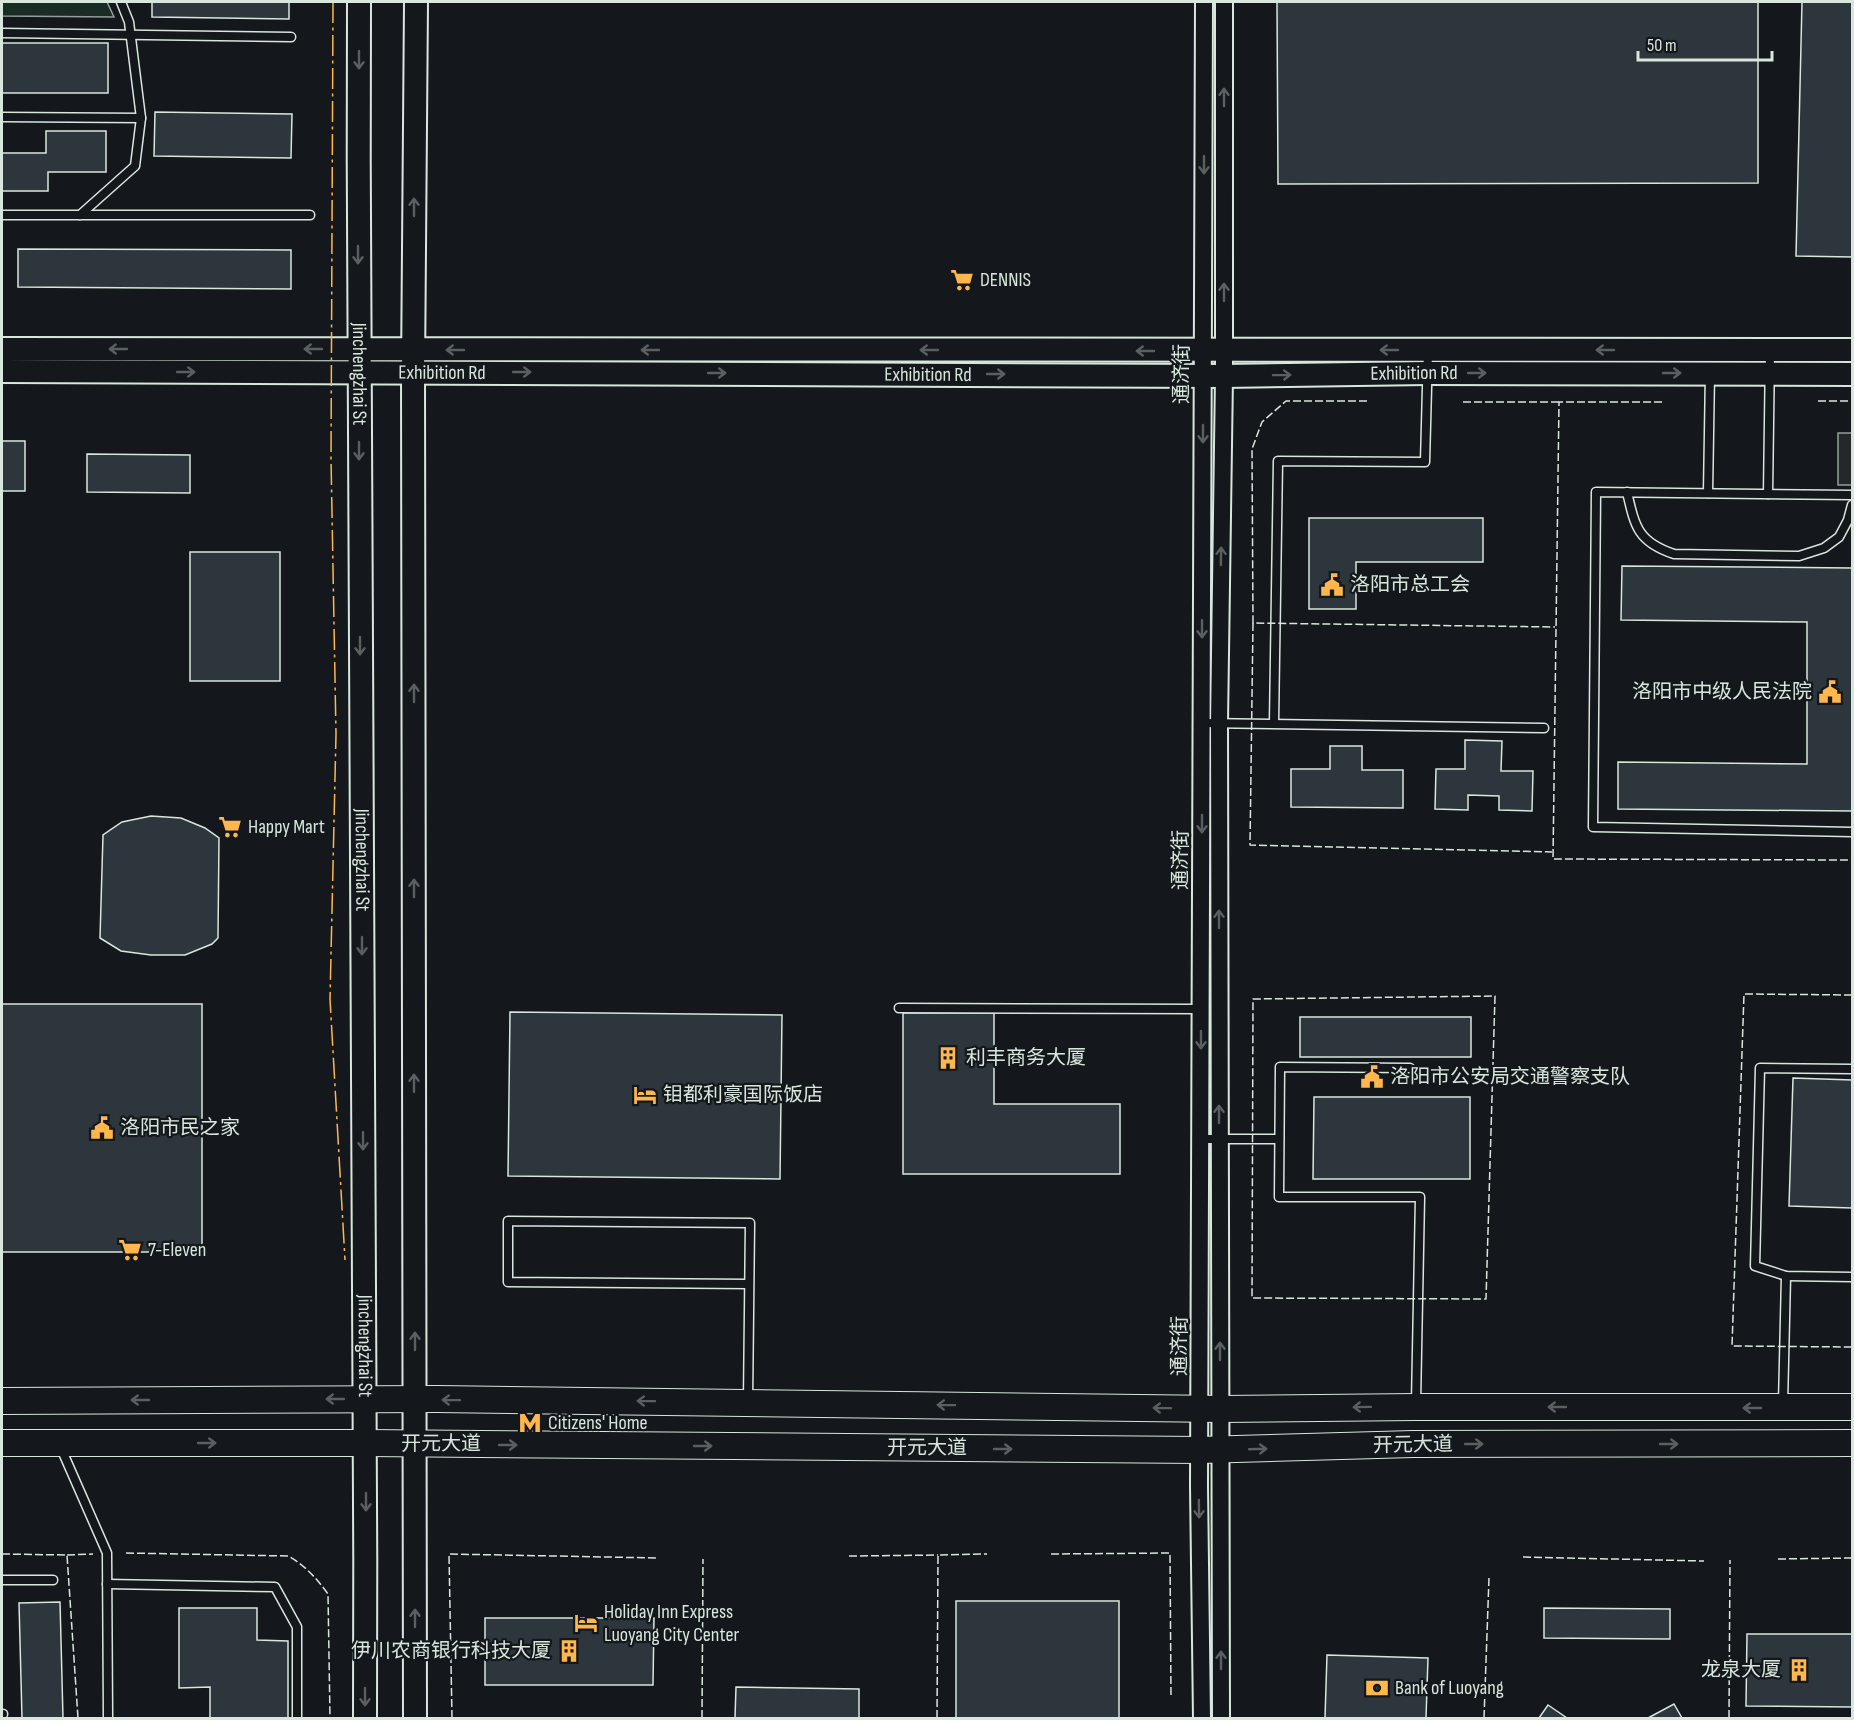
<svg xmlns="http://www.w3.org/2000/svg" width="1854" height="1720" font-family="'Sofia Sans Condensed','Noto Sans SC',sans-serif">
<style>
.green{fill:#1a2d24;stroke:#939e99;stroke-width:1.5}
.parking{fill:#24282b;stroke:#939e99;stroke-width:1.5}
.building{fill:#2c363c;stroke:#d8e6dc;stroke-width:1.5}
.lines{fill:none;stroke-linecap:round;stroke-linejoin:round}
.lane-casing{stroke:#d8e6dc;stroke-width:11}
.street-casing{stroke:#d8e6dc;stroke-width:20}
.secondary-casing{stroke:#d8e6dc;stroke-width:26}
.primary-casing{stroke:#d8e6dc;stroke-width:28}
.lane{stroke:#14181c;stroke-width:8}
.street{stroke:#14181c;stroke-width:16}
.secondary{stroke:#14181c;stroke-width:22}
.primary{stroke:#14181c;stroke-width:26}
.fence{stroke:#d8e6dc;stroke-width:1.5;stroke-dasharray:8 3;stroke-linecap:butt}
.power{stroke:#ffb74d;stroke-width:1.5;stroke-dasharray:21 4.5 3 4.5;stroke-linecap:butt}
.oneway{stroke:#59605f}
.labels{text-anchor:middle;dominant-baseline:central;stroke-width:4.5;stroke-linejoin:round;paint-order:stroke}
.poi-label{font-size:20px;fill:#d8e6dc;stroke:#14181c;text-anchor:start}
.street-label{font-size:20px;fill:#d8e6dc;stroke:#14181c}
</style>
<rect width="100%" height="100%" fill="#14181c"/>
<path class="green" d="M2,2h105l7,15 -112,-1z"/>
<rect class="parking" x="1838" y="433" width="14" height="52"/>
<g class="building">
<path d="M152,2h137v17l-137,-2z"/>
<path d="M1277,2h481v181l-480,1z"/>
<path d="M1802,2h50v255l-56,-1z"/>
<rect x="2" y="43" width="106" height="50"/>
<path d="M155,112l137,2 -1,44 -137,-2z"/>
<path d="M46,131h60v41h-58v19h-46v-38h44z"/>
<path d="M18,249l273,1v39l-273,-2z"/>
<rect x="2" y="441" width="23" height="50"/>
<path d="M87,454l103,1v38l-103,-1z"/>
<path d="M1309,518h174v44h-127v47h-47z"/>
<rect x="190" y="552" width="90" height="129"/>
<path d="M1622,566l230,2v243l-234,-2v-47l189,2v-142l-186,-2z"/>
<path d="M1465,740l37,1 -1,30h32l-1,40 -33,-1v-14l-31,-1v15l-33,-1 1,-40h29z"/>
<path d="M1330,746h32v24h41v38l-112,-1v-38h39z"/>
<path d="M151,816l30,2 24,10 14,10 -1,100 -6,6 -27,11h-34l-30,-4 -21,-13 3,-103 19,-13z"/>
<rect x="2" y="1004" width="200" height="248"/>
<path d="M510,1012l272,3 -2,164 -272,-3z"/>
<path d="M903,1013h91v91h126v70h-217z"/>
<rect x="1300" y="1017" width="171" height="40"/>
<path d="M1793,1078l59,2v128l-63,-2z"/>
<path d="M1314,1097h156v82h-157z"/>
<rect x="956" y="1601" width="163" height="117"/>
<path d="M60,1602l3,116h-41l-3,-115z"/>
<path d="M179,1608h78v32l31,1v77h-78v-31l-31,1z"/>
<path d="M1544,1608l126,1v30l-126,-1z"/>
<path d="M485,1618h169l-1,67h-168z"/>
<path d="M1747,1634h105v73l-106,-1z"/>
<path d="M1327,1655l101,3 -2,60h-101z"/>
<path d="M736,1687l123,2v29h-124z"/>
<path d="M1674,1704l8,14h-34z"/>
<path d="M1548,1705l19,13h-28z"/>
</g>
<g class="lines">
<g class="lane-casing">
<g id="lane">
<path d="M2,33l289,4"/>
<path d="M2,117l139,1"/>
<path d="M2,215h308"/>
<path d="M80,215l55,-49 6,-48 -12,-96 -8,-20"/>
<path d="M1627,492c8,35 11,50 47,62l125,2 25,-8 15,-11 9,-17 4,-15"/>
<path d="M1708,493l2,-120"/>
<path d="M1768,494l2,-143"/>
<path d="M1852,495l-256,-3 -3,335 259,5"/>
<path d="M1202,723l342,5"/>
<path d="M1274,723l4,-262 147,1 3,-112"/>
<path d="M899,1008l302,1"/>
<path d="M1410,1068l-130,-1 -1,130h141l-4,206"/>
<path d="M1852,1069l-92,-1 -5,198 31,10 66,1"/>
<path d="M1201,1139h78"/>
<path d="M748,1402l2,-179 -242,-2v61l241,2"/>
<path d="M1783,1404l3,-128"/>
<path d="M60,1446l47,107 1,165"/>
<path d="M2,1580h51"/>
<path d="M107,1584l168,3 22,40v91"/>
<path d="M2,1714h1"/>
</g>
</g>
<g class="street-casing">
<g id="street">
<path d="M1202,1718l-3,-232 5,-1484"/>
<path d="M1221,1718l-2,-995 5,-347v-374"/>
</g>
</g>
<g class="secondary-casing">
<g id="secondary">
<path id="s1" d="M359,2c-2,572 8,1144 6,1716"/>
<path d="M2,349l1850,1"/>
<path id="s2" d="M2,371l1222,5 203,-3 425,1"/>
<path d="M415,1718l-2,-1346 3,-370"/>
</g>
</g>
<g class="primary-casing">
<g id="primary">
<path d="M2,1401l435,-2 784,10 195,-2h436"/>
<path d="M2,1443h364l834,7 213,-6 439,-1"/>
</g>
</g>
<use href="#lane" class="lane"/>
<use href="#street" class="street"/>
<use href="#secondary" class="secondary"/>
<use href="#primary" class="primary"/>
<g class="fence">
<path d="M1367,401h-81l-24,21 -10,27 1,174 302,4"/>
<path d="M1818,401h34"/>
<path d="M1463,402h96"/>
<path d="M1662,402h-103l-6,457 299,1"/>
<path d="M1253,623l-3,222 302,7"/>
<path d="M1852,995l-108,-1 -12,352 120,1"/>
<path d="M1495,996l-9,303 -234,-1 1,-299z"/>
<path d="M126,1553l162,3c17,9 29,23 40,38l2,124"/>
<path d="M2,1554l65,1 11,163"/>
<path d="M1051,1554l119,-1 1,144"/>
<path d="M67,1555l26,-1"/>
<path d="M849,1556l89,-1"/>
<path d="M1523,1557l181,4"/>
<path d="M1778,1559l74,-1"/>
<path d="M452,1718l-3,-164 209,4"/>
<path d="M702,1718l1,-159"/>
<path d="M937,1718l1,-163 49,-1"/>
<path d="M1484,1718l5,-140"/>
<path d="M1729,1718l1,-158"/>
</g>
<path class="power" d="M333,2l-2,456 5,276 -6,265 15,261"/>
</g>
<defs><path id="oneway-shaft" d="M-6 0H5M1.5-3L5.5 0L1.5 3" fill="none" stroke-width="1.6" stroke-linecap="round" stroke-linejoin="round" transform="scale(1.5)"/></defs>
<g class="oneway">
<use href="#oneway-shaft" transform="translate(359 60) rotate(90)"/>
<use href="#oneway-shaft" transform="translate(1224 97) rotate(-90)"/>
<use href="#oneway-shaft" transform="translate(1204 165) rotate(90)"/>
<use href="#oneway-shaft" transform="translate(414 207) rotate(-90)"/>
<use href="#oneway-shaft" transform="translate(358 255) rotate(90)"/>
<use href="#oneway-shaft" transform="translate(1224 292) rotate(-90)"/>
<use href="#oneway-shaft" transform="translate(118 349) rotate(-180)"/>
<use href="#oneway-shaft" transform="translate(313 349) rotate(-180)"/>
<use href="#oneway-shaft" transform="translate(455 350) rotate(-180)"/>
<use href="#oneway-shaft" transform="translate(650 350) rotate(-180)"/>
<use href="#oneway-shaft" transform="translate(929 350) rotate(-180)"/>
<use href="#oneway-shaft" transform="translate(1389 350) rotate(180)"/>
<use href="#oneway-shaft" transform="translate(1605 350) rotate(-180)"/>
<use href="#oneway-shaft" transform="translate(1145 351) rotate(-180)"/>
<use href="#oneway-shaft" transform="translate(186 372)"/>
<use href="#oneway-shaft" transform="translate(522 372)"/>
<use href="#oneway-shaft" transform="translate(717 373)"/>
<use href="#oneway-shaft" transform="translate(1477 373)"/>
<use href="#oneway-shaft" transform="translate(1672 373)"/>
<use href="#oneway-shaft" transform="translate(996 374)"/>
<use href="#oneway-shaft" transform="translate(1282 375) rotate(-1)"/>
<use href="#oneway-shaft" transform="translate(1203 434) rotate(90)"/>
<use href="#oneway-shaft" transform="translate(359 451) rotate(90)"/>
<use href="#oneway-shaft" transform="translate(1221 556) rotate(-89)"/>
<use href="#oneway-shaft" transform="translate(1202 629) rotate(90)"/>
<use href="#oneway-shaft" transform="translate(360 646) rotate(90)"/>
<use href="#oneway-shaft" transform="translate(414 693) rotate(-90)"/>
<use href="#oneway-shaft" transform="translate(1202 824) rotate(90)"/>
<use href="#oneway-shaft" transform="translate(414 888) rotate(-90)"/>
<use href="#oneway-shaft" transform="translate(1219 919) rotate(-90)"/>
<use href="#oneway-shaft" transform="translate(362 946) rotate(90)"/>
<use href="#oneway-shaft" transform="translate(1201 1040) rotate(90)"/>
<use href="#oneway-shaft" transform="translate(414 1083) rotate(-90)"/>
<use href="#oneway-shaft" transform="translate(1219 1114) rotate(-90)"/>
<use href="#oneway-shaft" transform="translate(363 1141) rotate(90)"/>
<use href="#oneway-shaft" transform="translate(415 1341) rotate(-90)"/>
<use href="#oneway-shaft" transform="translate(1220 1351) rotate(-90)"/>
<use href="#oneway-shaft" transform="translate(335 1399) rotate(180)"/>
<use href="#oneway-shaft" transform="translate(140 1400) rotate(180)"/>
<use href="#oneway-shaft" transform="translate(451 1400) rotate(-179)"/>
<use href="#oneway-shaft" transform="translate(646 1401) rotate(-179)"/>
<use href="#oneway-shaft" transform="translate(946 1405) rotate(-179)"/>
<use href="#oneway-shaft" transform="translate(1362 1407) rotate(179)"/>
<use href="#oneway-shaft" transform="translate(1557 1407) rotate(-180)"/>
<use href="#oneway-shaft" transform="translate(1162 1408) rotate(-179)"/>
<use href="#oneway-shaft" transform="translate(1752 1408) rotate(-180)"/>
<use href="#oneway-shaft" transform="translate(207 1443)"/>
<use href="#oneway-shaft" transform="translate(1474 1444)"/>
<use href="#oneway-shaft" transform="translate(1669 1444)"/>
<use href="#oneway-shaft" transform="translate(508 1445)"/>
<use href="#oneway-shaft" transform="translate(703 1446)"/>
<use href="#oneway-shaft" transform="translate(1003 1449)"/>
<use href="#oneway-shaft" transform="translate(1258 1449) rotate(-2)"/>
<use href="#oneway-shaft" transform="translate(366 1502) rotate(90)"/>
<use href="#oneway-shaft" transform="translate(1199 1509) rotate(89)"/>
<use href="#oneway-shaft" transform="translate(415 1618) rotate(-90)"/>
<use href="#oneway-shaft" transform="translate(1221 1660) rotate(-90)"/>
<use href="#oneway-shaft" transform="translate(365 1697) rotate(90)"/>
</g>
<defs>
<g id="supermarket-bare" transform="scale(1.8)"><path d="M-6-5.5h2.5l.6 2H6L4.5 2H-2.5L-4.4-4H-6ZM-1.5 3.2a1.3 1.3 0 1 0 .1 0ZM3 3.2a1.3 1.3 0 1 0 .1 0Z" fill="#ffb74d" stroke="#14181c" stroke-width="2.5" paint-order="stroke"/></g>
<g id="civic-bare" transform="scale(1.8)"><path d="M-.6-6.5H3V-4.5H.6V-3L4-1V1h2V6H-6V1h2V-1L-.6-3ZM-1.2 2.5V6h2.4V2.5Z" fill="#ffb74d" stroke="#14181c" stroke-width="2.5" paint-order="stroke"/></g>
<g id="building-bare" transform="scale(1.8)"><path d="M-4-6H4V6H1V3H-1V6H-4ZM-2.5-4.3h1.7v1.8h-1.7ZM.8-4.3h1.7v1.8H.8ZM-2.5-1h1.7V.8h-1.7ZM.8-1h1.7V.8H.8Z" fill="#ffb74d" stroke="#14181c" stroke-width="2.5" paint-order="stroke"/></g>
<g id="hotel-bare" transform="scale(1.8)"><path d="M-6-4.5h1.5V1H6V5H4.5V3h-9V5H-6ZM-4 0a1.8 1.8 0 1 1 3.6 0ZM.5 0V-2.5h3Q6-2.5 6 0Z" fill="#ffb74d" stroke="#14181c" stroke-width="2.5" paint-order="stroke"/></g>
<g id="metro-bare" transform="scale(1.8)"><path d="M-5.5 5V-5H-3L0 0L3-5H5.5V5H3V-.5L0 4L-3-.5V5Z" fill="#ffb74d" stroke="#14181c" stroke-width="2.5" paint-order="stroke"/></g>
<g id="bank-bare" transform="scale(1.8)"><path d="M-6-4H6V4H-6ZM0-2.3a2.3 2.3 0 1 0 0 4.6a2.3 2.3 0 1 0 0-4.6Z" fill="#ffb74d" stroke="#14181c" stroke-width="2.5" paint-order="stroke"/></g>
</defs>
<g fill-rule="evenodd">
<use href="#supermarket-bare" x="962" y="280"/>
<use href="#civic-bare" x="1332" y="585"/>
<use href="#civic-bare" x="1830" y="692"/>
<use href="#supermarket-bare" x="230" y="827"/>
<use href="#building-bare" x="948" y="1058"/>
<use href="#civic-bare" x="1372" y="1077"/>
<use href="#hotel-bare" x="645" y="1095"/>
<use href="#civic-bare" x="102" y="1128"/>
<use href="#supermarket-bare" x="130" y="1250"/>
<use href="#metro-bare" x="530" y="1423"/>
<use href="#hotel-bare" x="586" y="1623"/>
<use href="#building-bare" x="569" y="1651"/>
<use href="#building-bare" x="1799" y="1670"/>
<use href="#bank-bare" x="1377" y="1688"/>
</g>
<g class="labels">
<g class="poi-label">
<text x="980" y="280">DENNIS</text>
<text x="1350" y="585">洛阳市总工会</text>
<text x="1812" y="692" text-anchor="end">洛阳市中级人民法院</text>
<text x="248" y="827">Happy Mart</text>
<text x="966" y="1058">利丰商务大厦</text>
<text x="1390" y="1077">洛阳市公安局交通警察支队</text>
<text x="663" y="1095">钼都利豪国际饭店</text>
<text x="120" y="1128">洛阳市民之家</text>
<text x="148" y="1250">7-Eleven</text>
<text x="548" y="1423">Citizens' Home</text>
<text x="604" y="1612">Holiday Inn Express<tspan x="604" dy="23">Luoyang City Center</tspan></text>
<text x="551" y="1651" text-anchor="end">伊川农商银行科技大厦</text>
<text x="1781" y="1670" text-anchor="end">龙泉大厦</text>
<text x="1395" y="1688">Bank of Luoyang</text>
</g>
<g class="street-label">
<text stroke="none"><textPath href="#s2" startOffset="440">Exhibition Rd</textPath></text>
<text stroke="none"><textPath href="#s1" startOffset="372">Jinchengzhai St</textPath></text>
<text stroke="none"><textPath href="#s2" startOffset="926">Exhibition Rd</textPath></text>
<text transform="translate(1182 374) rotate(-90)">通济街</text>
<text stroke="none"><textPath href="#s2" startOffset="1412">Exhibition Rd</textPath></text>
<text stroke="none"><textPath href="#s1" startOffset="858">Jinchengzhai St</textPath></text>
<text transform="translate(1181 860) rotate(-90)">通济街</text>
<text stroke="none"><textPath href="#s1" startOffset="1344">Jinchengzhai St</textPath></text>
<text transform="translate(1180 1346) rotate(-90)">通济街</text>
<text x="441" y="1444">开元大道</text>
<text transform="translate(1413 1445) rotate(-1)">开元大道</text>
<text x="927" y="1448">开元大道</text>
</g>
</g>
<rect width="1854" height="1720" fill="none" stroke="#d8e6dc" stroke-width="6"/>
<path d="M1638 51v9h134v-9" fill="none" stroke="#d8e6dc" stroke-width="3"/>
<text x="1647" y="51" font-size="18" fill="#d8e6dc" stroke="#14181c" stroke-width="4.5" paint-order="stroke">50 m</text>
</svg>
